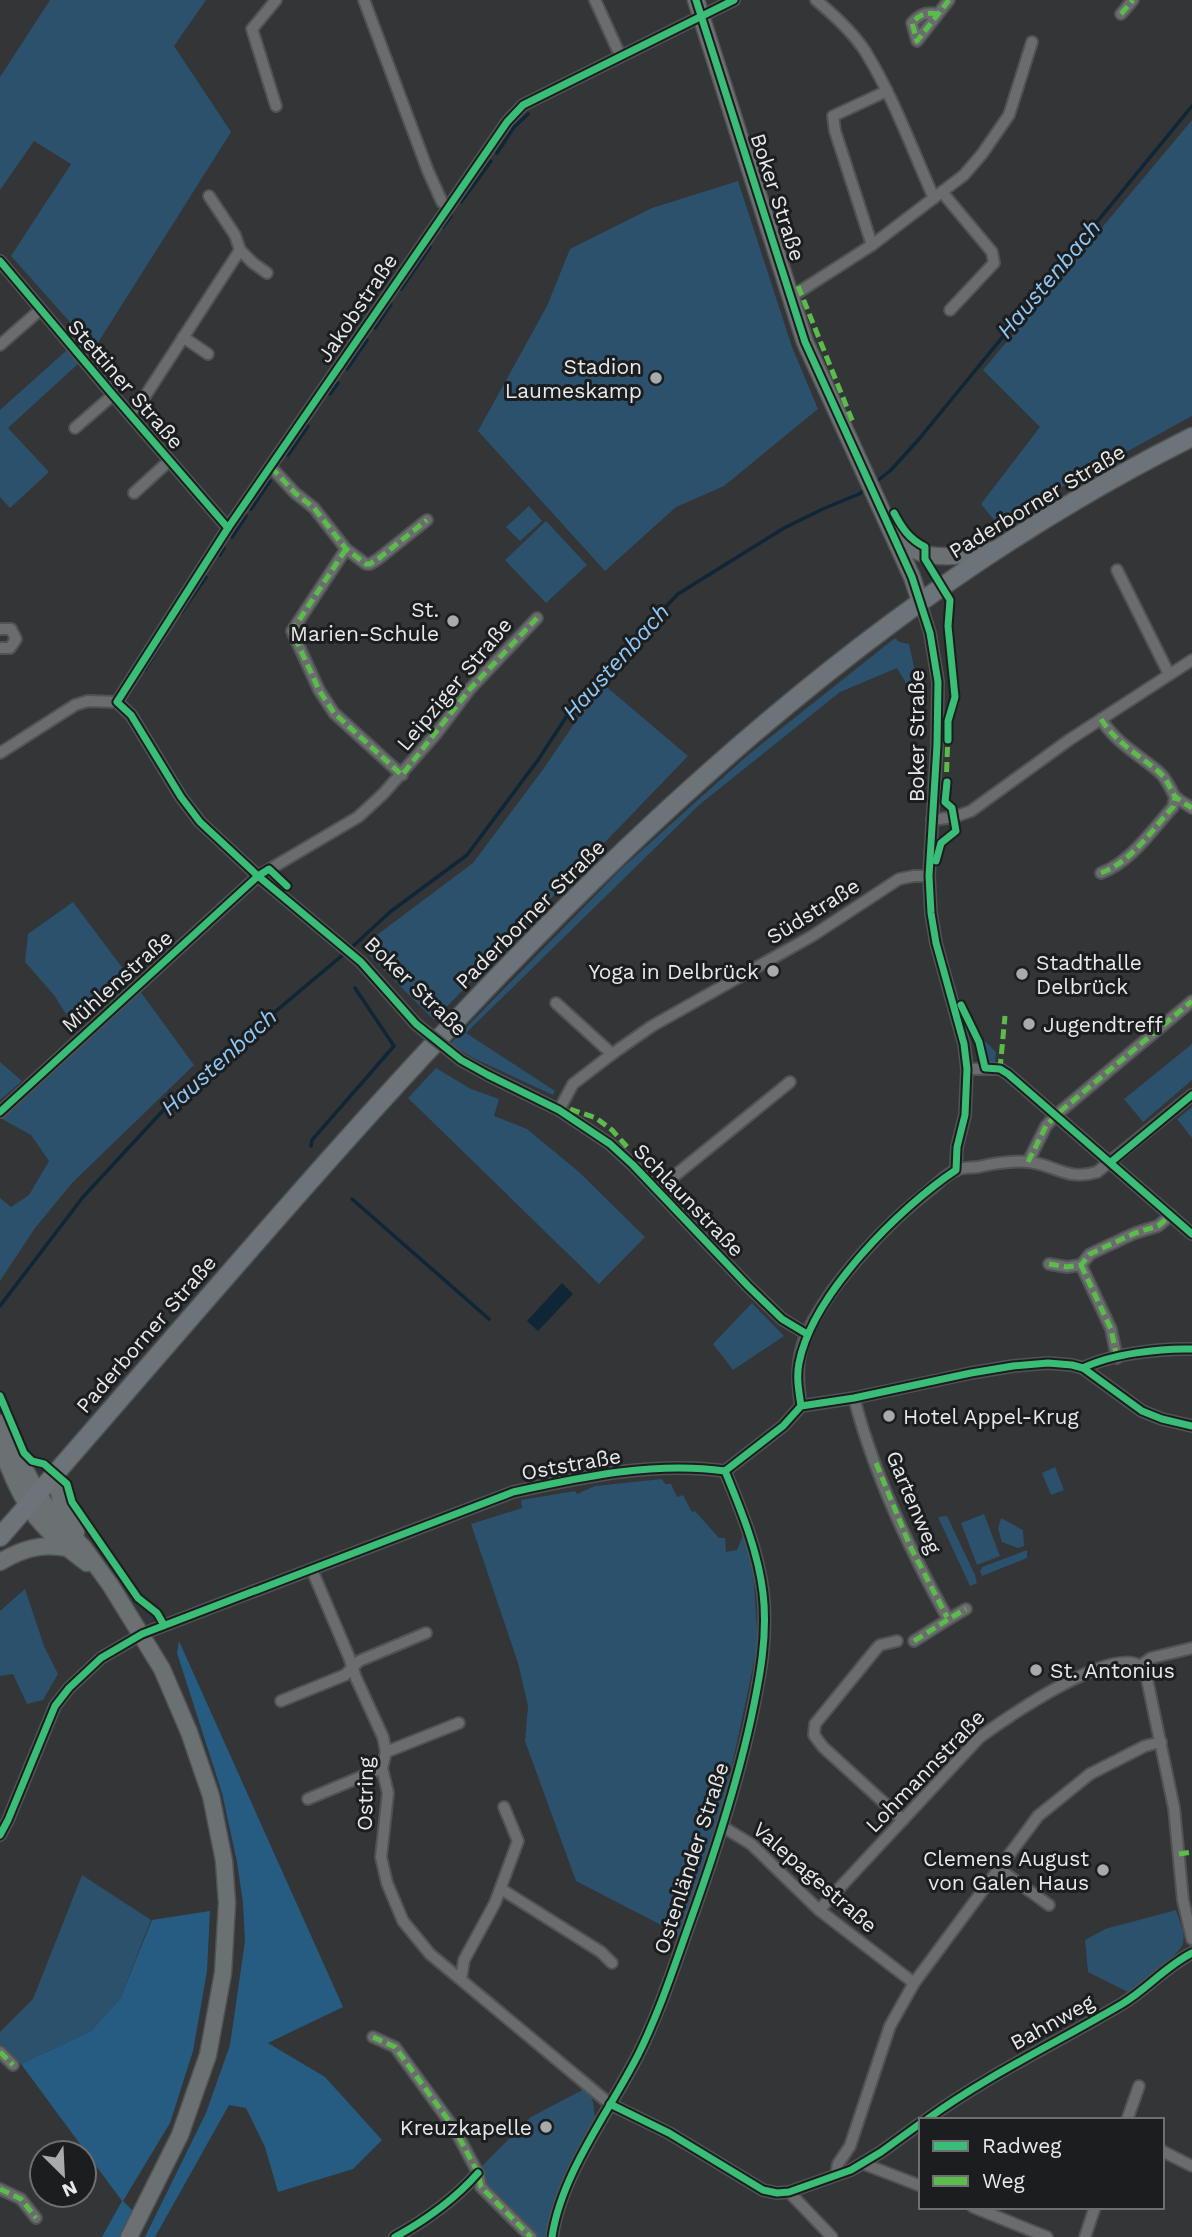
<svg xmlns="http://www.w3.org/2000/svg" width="1192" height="2237" font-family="'Work Sans',sans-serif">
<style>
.green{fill:#2b516c}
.forest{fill:#265c81}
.water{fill:#0e2636}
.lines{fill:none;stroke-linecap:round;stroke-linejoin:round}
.stream{stroke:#0e2636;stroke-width:3.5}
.street-casing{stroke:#505354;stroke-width:14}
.secondary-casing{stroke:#505354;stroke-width:19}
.primary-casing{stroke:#505354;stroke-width:21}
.street{stroke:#6a6c6e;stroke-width:10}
.secondary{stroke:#6b7073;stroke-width:16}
.primary{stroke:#6c7479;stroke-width:18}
.street-bridge-casing{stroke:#505354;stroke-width:14;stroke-linecap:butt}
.street-bridge{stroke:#6a6c6e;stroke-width:10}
.quiet{stroke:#5cbc4b;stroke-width:5;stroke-dasharray:10 5;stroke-linecap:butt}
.cycleway-casing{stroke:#1b1d1e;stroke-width:11}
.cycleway{stroke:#3abd76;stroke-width:7}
.poi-dot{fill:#a8abad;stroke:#1b1d1e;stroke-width:2.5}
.labels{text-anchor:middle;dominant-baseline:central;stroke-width:6;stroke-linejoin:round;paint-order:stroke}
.street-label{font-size:21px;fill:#e7eaec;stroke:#1b1d1e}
.poi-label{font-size:21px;fill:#e7eaec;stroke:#1b1d1e;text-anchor:end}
.water-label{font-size:23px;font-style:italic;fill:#8ec8f6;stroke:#1b1d1e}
</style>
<rect width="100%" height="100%" fill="#333537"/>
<g class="green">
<path d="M50,0h156l-32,46 57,86 -137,217 -83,-93 60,-92 -37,-23 -34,49v-113z"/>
<path d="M1192,120v296l-150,82 -43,28 -18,-22 59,-77 -57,-57z"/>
<path d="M738,181l54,166 26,62 -94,77 -48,21 -71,64 -127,-140 69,-125 23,-57 82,-41z"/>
<path d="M67,350l12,13 -71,65 41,44 -39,36 -10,-11v-87z"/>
<path d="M529,506l13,15 -22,20 -14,-14z"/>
<path d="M546,521l41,44 -41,38 -41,-43z"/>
<path d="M895,638l4,4 10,2 13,59 -3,2 -22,-37 -57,24 -141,113 -233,228 89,58 -2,4 -80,-37 -23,-14 171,-175 127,-114z"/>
<path d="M602,683l86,73 -254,264 -73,-73 112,-84 71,-95z"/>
<path d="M73,902l51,68 -55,49 -15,-24 -29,-33 3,-28z"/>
<path d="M140,991l54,74 -121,117 -38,46 -35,53v-83l11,9 18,-12 20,-34 -18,-26 -29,-16z"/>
<path d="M983,1039l13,13 -1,11h-11l-4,-21z"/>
<path d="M1192,1044v36l-49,42 -19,-23z"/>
<path d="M0,1062l22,19 -22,19z"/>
<path d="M436,1068l35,21 28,10 -5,17 33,13 52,43 66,65 -46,47 -191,-186z"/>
<path d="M1192,1107v31l-15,-19z"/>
<path d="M752,1303l32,33 -51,34 -20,-26z"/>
<path d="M1055,1467l9,23 -13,5 -9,-22z"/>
<path d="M662,1479l3,5h6l6,13 6,-2 9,17 3,-1 24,27h6l1,14 11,-2 6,-15 10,33 5,76 -37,173 -43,120 -15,-11 -87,-45 -51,-140 3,-35 -10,-43 -47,-139 51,-16 -1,-8 54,-9 2,3 18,-8z"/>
<path d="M984,1514l16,42 -23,9 -16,-42z"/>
<path d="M947,1516l28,59 2,8 -7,3 -32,-69z"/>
<path d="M1001,1518l22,12 1,16 -6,2 -16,-6 -4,-13z"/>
<path d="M1027,1550v8l-45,18 -2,-5 2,-4z"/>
<path d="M25,1589l19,57 14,28 -15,26 -16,4 -14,-30 -13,2v-65z"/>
<path d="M82,1875l69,45 -31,79 -29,32 -70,33 -21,-19v-13l33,-33z"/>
<path d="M1176,1910c3,10 10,24 7,34 -3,10 -43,40 -55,48l-40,-20 -3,-32 20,-11z"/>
<path d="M588,2087l5,15 2,16 -32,65 -17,54h-9l-47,-44 -10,-25 51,-51z"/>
</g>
<g class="forest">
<path d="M179,1641l164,366 -75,36 57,34 57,63 -29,29 -75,23 -13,-45 -19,-39 -17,-3 -74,132h-10l61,-124 24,-68 15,-104 -2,-38 -6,-41 -15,-69 -45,-140z"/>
<path d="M210,1911l-3,60 -14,80 -23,72 -47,78 10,10 -13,26h-18l20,-36 -101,-137 70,-33 29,-32 32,-79z"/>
</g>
<path class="water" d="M562,1283l11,11 -35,37 -11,-10z"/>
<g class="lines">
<g class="stream">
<path d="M497,153l17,-26 14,-13"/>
<path d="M461,202l30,-41"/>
<path d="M443,227l8,-11"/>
<path d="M401,289l29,-42"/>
<path d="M375,328l16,-24"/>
<path d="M347,369l20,-29"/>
<path d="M330,394l8,-11"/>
<path d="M288,455l20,-29"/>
<path d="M876,482l15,-12 28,-31 273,-333"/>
<path d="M251,509l19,-28"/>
<path d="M232,537l14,-21"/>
<path d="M220,555l4,-7"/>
<path d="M181,613l25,-36"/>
<path d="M145,670l25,-42"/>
<path d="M351,948l39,-36 77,-57 71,-95 42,-64 98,-102 106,-66 41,-20 34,-14 8,-6"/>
<path d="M311,1146l1,-6 82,-94 -39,-58"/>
<path d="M352,1199l137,120"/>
<path d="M0,1306l83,-109 99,-107 163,-137"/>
</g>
<g class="street-casing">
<g id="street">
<path d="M276,0l-24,29 24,77"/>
<path d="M364,0l64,171 14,31 6,5"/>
<path d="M595,0l25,55"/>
<path d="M816,0c18,15 36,31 49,51 28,45 47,98 69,147"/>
<path d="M938,14c-12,-2 -18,0 -26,9l5,18 32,-41"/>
<path d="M1121,14l12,-14"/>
<path d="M942,192l50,60 2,11 -44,47"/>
<path d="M872,245l-37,-114 -2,-15 54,-25"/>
<path d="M240,250l13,13 14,10"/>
<path d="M0,261l113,134 115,133"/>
<path d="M791,297l81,-52 92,-70 18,-21 27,-39 23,-73"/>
<path d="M183,337l25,17"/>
<path d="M0,345l40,-35"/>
<path d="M130,414l10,-10 100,-154 -5,-15 -26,-39"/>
<path d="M75,428l38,-33"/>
<path d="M271,467l24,26 19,15 32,41 20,15h4l8,-5 49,-39"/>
<path d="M134,493l35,-32"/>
<path d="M346,549l-54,82 27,59 15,23 68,62"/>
<path d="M1117,570l52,104"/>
<path d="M920,601l10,32 8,49 -1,63 -8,131 2,37 5,30 28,101 3,25 -2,46 -8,32 -1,23"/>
<path d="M0,629h11l5,10 -6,9h-10"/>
<path d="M117,702l111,-174 279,-406 16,-17 211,-105"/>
<path d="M1101,719c15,24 37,35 58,53 7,6 10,14 15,23 4,5 12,9 18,13"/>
<path d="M0,753l75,-48 13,-4 29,1 14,13 50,82 19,25 58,54 103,86 55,62"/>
<path d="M932,820l22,-3 17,-6 98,-71 123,-80"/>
<path d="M1101,873c30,-11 51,-43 72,-66l2,-10"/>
<path d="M556,1003l56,51"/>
<path d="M461,1060l27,15 71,35 51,34 23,21 115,121 34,33 25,15"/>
<path d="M967,1069h33l8,5 184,160"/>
<path d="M559,1110l14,-26 39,-30 40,-28 160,-90 87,-57 15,-3h15"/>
<path d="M0,1112l258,-236 100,-59 25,-23 53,-60 34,-45 67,-71"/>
<path d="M1028,1162l18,-36 10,-11 136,-114"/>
<path d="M657,1190l133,-108"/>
<path d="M1049,1264l18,3 14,-2 9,-11 45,-21 23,-7 13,-11"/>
<path d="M1081,1265l30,64 6,29"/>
<path d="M1083,1368c28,-14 78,-20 109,-19"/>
<path d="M854,1398c20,76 55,151 93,219"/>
<path d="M801,1406c-4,-25 -5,-49 6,-73 24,-51 80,-110 124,-144 8,-6 16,-16 26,-19 6,-3 14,-2 21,-3 17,-4 34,-7 52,-5 27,4 38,19 67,10l95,-77"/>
<path d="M312,1570l37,87 7,21 27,59 3,15 -4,16 6,25 -7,64 6,26 16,38 27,33 180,150 59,29 94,57 14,3 12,-1 62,-22 30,-18 40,-29"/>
<path d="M897,1641l-17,4 -3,3 -62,76 -1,11 9,12 80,73"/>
<path d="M914,1641c18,-11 34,-22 52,-32"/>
<path d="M1140,1666l7,13 27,129 9,92 9,39"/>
<path d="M281,1701l64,-26 14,-14 67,-28"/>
<path d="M386,1752l73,-29"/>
<path d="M308,1799l74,-31"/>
<path d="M723,1827l28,17 68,66 95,73"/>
<path d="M0,1835l8,-15 47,-114 14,-18 32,-30 41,-24 371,-142c69,-15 142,-31 212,-21l58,-45 18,-20 53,-8 117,-25 42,-7 35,-3 24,2 11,3 59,43 20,8 30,7"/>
<path d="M999,1869l50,36"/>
<path d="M501,1889l100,63 11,11"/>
<path d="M819,1910l160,-172c25,-19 133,-93 161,-72l11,-8 41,-10"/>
<path d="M461,1979l3,-19 31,-57 23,-62 -14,-34"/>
<path d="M373,2037l22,10 59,81 24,45 3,14 50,50"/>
<path d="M0,2052l13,13"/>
<path d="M926,2120c62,-45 130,-77 196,-116 25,-15 44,-38 70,-51"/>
<path d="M1127,2120l12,-34"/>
<path d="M1162,2151l30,15"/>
<path d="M864,2164l57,22"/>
<path d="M836,2175l2,-11 12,-18 40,-120 24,-43 124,-167 52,-42 55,-28 16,-4"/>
<path d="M0,2189l21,10 15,19"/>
<path d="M789,2192l43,45"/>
<path d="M973,2207l74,30"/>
<path d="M395,2237c31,-17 60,-38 83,-64"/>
<path d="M552,2237c9,-63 57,-125 86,-182 21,-42 36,-88 52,-133 24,-67 46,-134 61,-203 9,-42 17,-84 12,-126 -5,-42 -22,-83 -38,-122"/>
<path d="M1085,2237l10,-30"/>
</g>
</g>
<g class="secondary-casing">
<g id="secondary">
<path d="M696,0l109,342 107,235 8,24"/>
<path d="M897,543c9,3 18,8 27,11 24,6 50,-1 74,-5"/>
<path d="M0,1423l38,71 16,23 29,30 28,39 51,83 27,63 22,64 13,65 3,42 -4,70 -15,82 -28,80 -51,102"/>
<path d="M0,1444c21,59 35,81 87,119"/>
<path d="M55,1475l7,31 14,26"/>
<path d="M0,1562c22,-13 41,-19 67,-14"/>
</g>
</g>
<g class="primary-casing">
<path id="primary" d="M0,1537c354,-402 703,-856 1192,-1100"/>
</g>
<use href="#street" class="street"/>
<use href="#secondary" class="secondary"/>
<use href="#primary" class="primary"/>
<g class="street-bridge-casing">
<path id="street-bridge" d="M416,1024l45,36"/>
</g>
<use href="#street-bridge" class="street-bridge"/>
<g class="quiet">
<path d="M938,14c-12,-2 -18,0 -26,9l5,18 32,-41"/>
<path d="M1121,14l12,-14"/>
<path d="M798,286l56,139"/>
<path d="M271,467l24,26 19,15 32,41 20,15h4l8,-5 49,-39"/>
<path d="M346,549l-54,82 27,59 15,23 68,62 68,-86 67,-71"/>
<path d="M1101,719c15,24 37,35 58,53 7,6 10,14 15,23 4,5 12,9 18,13"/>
<path d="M946,787l2,-53"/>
<path d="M1101,873c30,-11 51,-43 72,-66l2,-10"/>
<path d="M1000,1069l5,-53"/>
<path d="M570,1109l26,9 16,12 17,19"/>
<path d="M1028,1162l18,-36 10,-11 136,-114"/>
<path d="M1049,1264l18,3 14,-2 9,-11 45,-21 23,-7 13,-11"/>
<path d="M1081,1265l30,64 6,29"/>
<path d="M876,1463l34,83 37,71"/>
<path d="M914,1641c18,-11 34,-22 52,-32"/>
<path d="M1179,1854l13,-2"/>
<path d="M373,2037l22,10 59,81 24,45 3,14 50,50"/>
<path d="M0,2052l13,13"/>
<path d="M0,2189l21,10 15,19"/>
</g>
<g class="cycleway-casing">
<g id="cycleway">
<path d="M696,0l109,342 107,235 18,56 8,49 -1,63 -8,131 2,37 5,30 28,101 3,25 -2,46 -8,32 -1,23c-57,38 -144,125 -157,193 -3,15 0,29 2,43"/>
<path d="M734,0l-211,105 -16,17 -279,406 -111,174 14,13 50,82 19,25 58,54 103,86 55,62 45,36 27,15 71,35 51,34 23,21 115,121 34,33 25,15"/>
<path d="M0,261l113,134 115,133"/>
<path d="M894,513c8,15 15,26 31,34v12l25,41 -2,26 7,71 -7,24v19"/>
<path d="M936,861l5,-18 15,-12 -4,-23 -7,-6 2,-20"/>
<path d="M961,1005l18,37 6,26 15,1 8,5 184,160"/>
<path d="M0,1112l258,-236 11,-7 18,17"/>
<path d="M1111,1162l81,-67"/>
<path d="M1083,1368c28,-14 78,-20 109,-19"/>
<path d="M0,1396l24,57 8,8 12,3 23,20 5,18 66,96 19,15 7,12"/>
<path d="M0,1835l8,-15 47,-114 14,-18 32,-30 41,-24 371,-142c69,-15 142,-31 212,-21l58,-45 18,-20 53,-8 117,-25 42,-7 35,-3 24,2 11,3 59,43 20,8 30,7"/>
<path d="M610,2104l59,29 94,57 14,3 12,-1 62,-22 30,-18 40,-29"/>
<path d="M926,2120c62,-45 130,-77 196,-116 25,-15 44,-38 70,-51"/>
<path d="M395,2237c31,-17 60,-38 83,-64"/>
<path d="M552,2237c9,-63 57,-125 86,-182 21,-42 36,-88 52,-133 24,-67 46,-134 61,-203 9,-42 17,-84 12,-126 -5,-42 -22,-83 -38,-122"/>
</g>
</g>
<use href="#cycleway" class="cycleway"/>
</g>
<g class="poi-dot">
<circle cx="656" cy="378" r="7"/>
<circle cx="453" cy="621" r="7"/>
<circle cx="773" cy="971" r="7"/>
<circle cx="1022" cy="974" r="7"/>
<circle cx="1029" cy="1024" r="7"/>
<circle cx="889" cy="1416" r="7"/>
<circle cx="1036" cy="1670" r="7"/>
<circle cx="1103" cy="1870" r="7"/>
<circle cx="546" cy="2127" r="7"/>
</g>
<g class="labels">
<g class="street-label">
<text transform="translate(778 197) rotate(72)">Boker Straße</text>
<text transform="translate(357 308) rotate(-56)">Jakobstraße</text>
<text transform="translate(126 384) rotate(49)">Stettiner Straße</text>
<text transform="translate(1037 501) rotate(-31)">Paderborner Straße</text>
<text transform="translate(454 684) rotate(-50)">Leipziger Straße</text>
<text transform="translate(916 736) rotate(-90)">Boker Straße</text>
<text transform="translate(813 911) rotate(-32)">Südstraße</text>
<text transform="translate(530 914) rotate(-45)">Paderborner Straße</text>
<text transform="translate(117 981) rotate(-42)">Mühlenstraße</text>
<text transform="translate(416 986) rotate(44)">Boker Straße</text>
<text transform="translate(689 1200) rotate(46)">Schlaunstraße</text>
<text transform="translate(146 1334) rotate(-49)">Paderborner Straße</text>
<text transform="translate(571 1464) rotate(-10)">Oststraße</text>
<text transform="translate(914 1502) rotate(67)">Gartenweg</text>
<text transform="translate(925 1771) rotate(-46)">Lohmannstraße</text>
<text transform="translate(365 1794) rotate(-89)">Ostring</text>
<text transform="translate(691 1858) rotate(-72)">Ostenländer Straße</text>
<text transform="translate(815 1877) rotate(41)">Valepagestraße</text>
<text transform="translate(1052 2022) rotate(-29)">Bahnweg</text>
</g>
<g class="poi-label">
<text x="642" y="366">Stadion<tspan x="642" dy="24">Laumeskamp</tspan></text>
<text x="439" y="609">St.<tspan x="439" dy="24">Marien-Schule</tspan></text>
<text x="1036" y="962" text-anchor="start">Stadthalle<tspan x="1036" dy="24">Delbrück</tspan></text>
<text x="759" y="971">Yoga in Delbrück</text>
<text x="1043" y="1024" text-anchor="start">Jugendtreff</text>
<text x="903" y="1416" text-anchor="start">Hotel Appel-Krug</text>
<text x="1050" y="1670" text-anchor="start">St. Antonius</text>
<text x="1089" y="1858">Clemens August<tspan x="1089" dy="24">von Galen Haus</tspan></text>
<text x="532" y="2127">Kreuzkapelle</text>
</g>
<g class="water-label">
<text transform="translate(1049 279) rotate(-50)">Haustenbach</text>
<text transform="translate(616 662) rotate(-48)">Haustenbach</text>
<text transform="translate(219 1062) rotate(-42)">Haustenbach</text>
</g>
</g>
<rect x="919" y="2118" width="245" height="91" fill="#1b1d1e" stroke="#6d6f70" stroke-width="2"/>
<rect x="933" y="2141" width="35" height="10" fill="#3abd76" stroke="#6d6f70" stroke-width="2"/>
<text x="982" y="2153" font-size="21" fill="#e7eaec">Radweg</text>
<rect x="933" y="2176" width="35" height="10" fill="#5cbc4b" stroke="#6d6f70" stroke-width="2"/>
<text x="982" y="2188" font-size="21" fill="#e7eaec">Weg</text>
<g transform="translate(63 2174) rotate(156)"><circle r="33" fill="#1b1d1e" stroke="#6d6f70" stroke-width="2"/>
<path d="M0-5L12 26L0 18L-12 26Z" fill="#a8abad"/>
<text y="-10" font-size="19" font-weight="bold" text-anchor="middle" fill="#e7eaec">N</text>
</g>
</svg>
